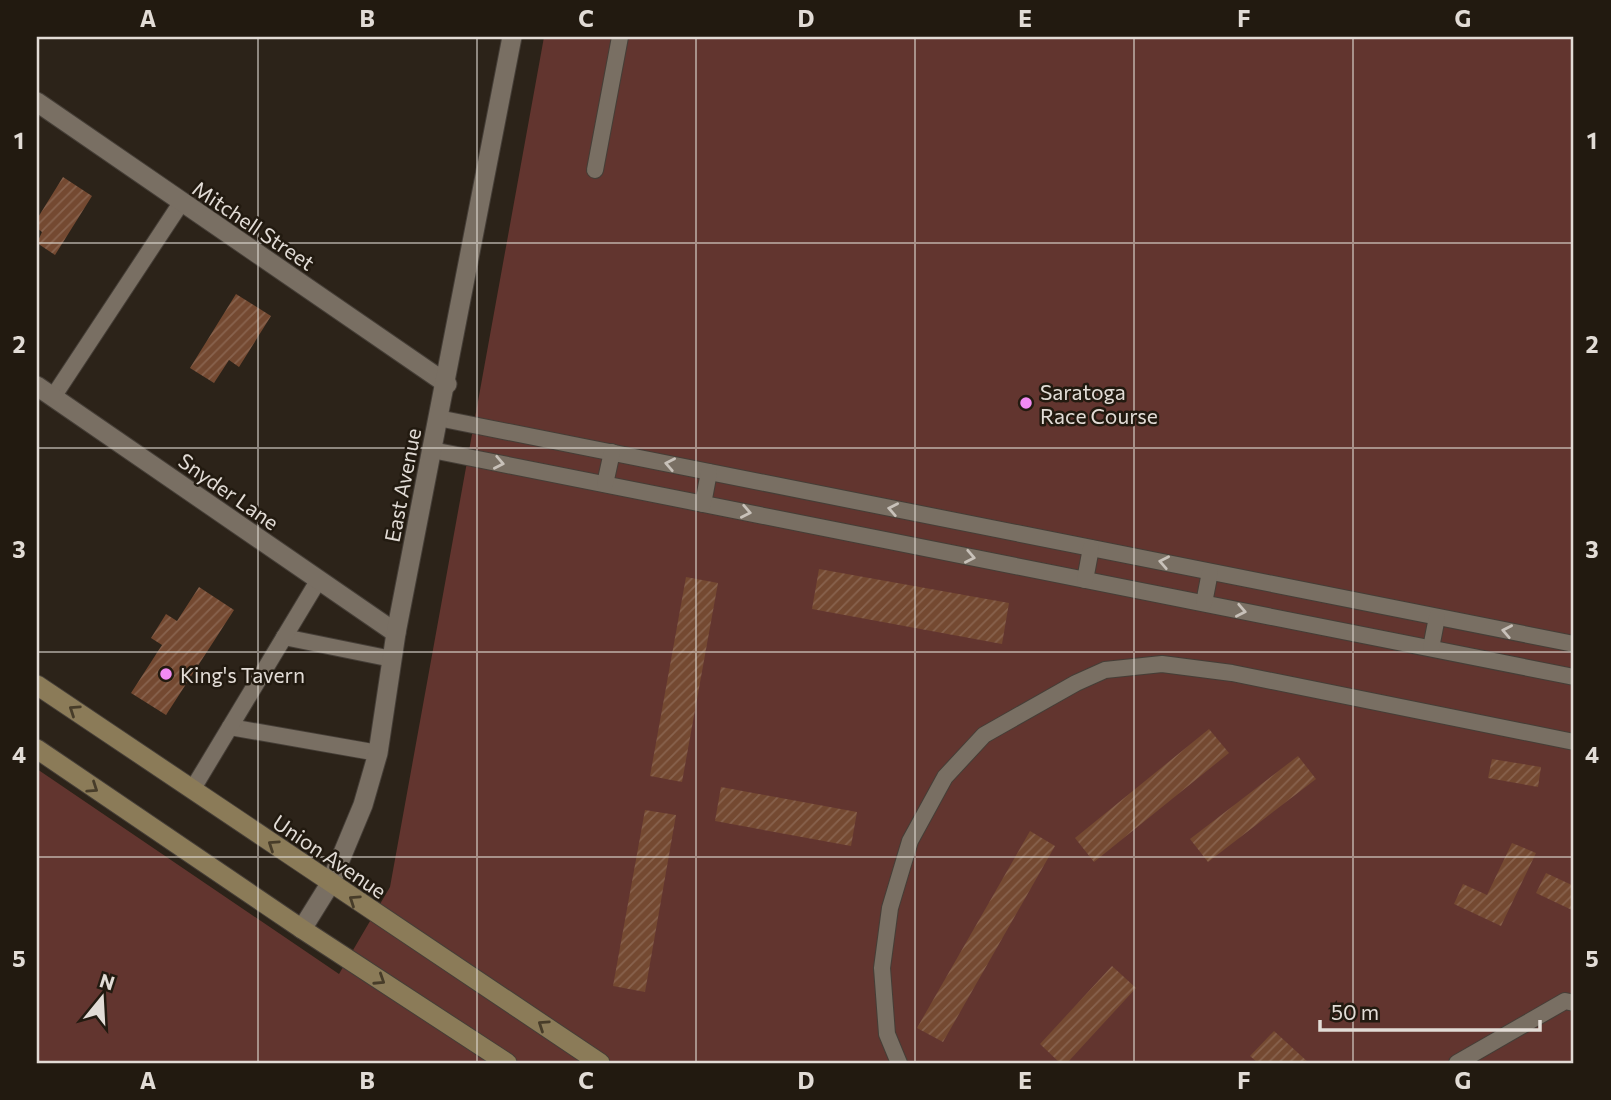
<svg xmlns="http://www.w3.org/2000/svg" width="1611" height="1100" font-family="Commissioner,sans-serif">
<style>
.pitch{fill:#62352f}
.building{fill:url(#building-hatch)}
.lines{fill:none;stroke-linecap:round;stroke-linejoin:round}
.service-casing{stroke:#453e37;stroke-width:18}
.minor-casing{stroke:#453e37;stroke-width:21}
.tertiary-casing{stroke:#453e37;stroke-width:21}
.secondary-casing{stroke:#453e37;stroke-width:21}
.service{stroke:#796f63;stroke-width:16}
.minor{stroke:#796f63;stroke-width:19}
.tertiary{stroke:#796f63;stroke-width:19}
.secondary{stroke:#8b7b58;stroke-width:19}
.oneway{stroke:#c8c1b9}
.oneway2{stroke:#473c29}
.grid{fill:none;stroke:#e2dcd6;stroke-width:2;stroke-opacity:0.55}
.poi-dot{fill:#f28af3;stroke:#221a10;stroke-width:2.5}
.labels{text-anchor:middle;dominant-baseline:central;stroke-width:5;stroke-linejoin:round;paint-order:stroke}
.street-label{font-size:21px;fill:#e2dcd6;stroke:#221a10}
.poi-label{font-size:21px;fill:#e2dcd6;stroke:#221a10;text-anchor:start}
.neatline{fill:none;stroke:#e2dcd6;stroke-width:2.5}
.grid-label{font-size:23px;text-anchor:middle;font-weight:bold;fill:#e2dcd6}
</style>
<defs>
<pattern id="building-hatch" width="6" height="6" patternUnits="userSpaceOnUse" patternTransform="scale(1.75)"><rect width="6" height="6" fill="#744931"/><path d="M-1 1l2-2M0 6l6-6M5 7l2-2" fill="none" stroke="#88634e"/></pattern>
</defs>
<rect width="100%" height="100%" fill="#2c2319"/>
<path class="pitch" d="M544,37h1030v1026h-1537v-294l302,205 51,-87z"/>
<g class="building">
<path d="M63,177l29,19 -37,59 -18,-12 5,-11 -5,-4v-9z"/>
<path d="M236,294l35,22 -32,51 -10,-7 -15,23 -24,-15z"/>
<path d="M819,569l190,34 -7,41 -190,-35z"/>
<path d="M686,577l32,6 -36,199 -32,-6z"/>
<path d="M199,587l35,23 -68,105 -35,-22 31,-48 -11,-7 15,-24 11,7z"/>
<path d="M1209,729l20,24 -135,109 -19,-24z"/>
<path d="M1298,756l18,23 -108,83 -18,-23z"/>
<path d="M1492,759l49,8 -3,20 -50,-9z"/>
<path d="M721,787l136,25 -6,34 -136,-25z"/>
<path d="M645,810l31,5 -31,177 -32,-6z"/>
<path d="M1030,831l25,15 -112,196 -26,-14z"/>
<path d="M1512,843l24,10 -35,73 -47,-22 9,-20 24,11z"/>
<path d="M1546,873l28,13v25l-38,-18z"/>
<path d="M1112,966l24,22 -69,75h-7l-20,-19z"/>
<path d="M1274,1031l35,32h-51l-8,-7z"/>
</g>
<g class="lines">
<g class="service-casing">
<g id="service">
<path d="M595,170l25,-133"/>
<path d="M53,397l128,-194"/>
<path d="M438,418l1136,226"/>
<path d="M432,450l1142,227"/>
<path d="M605,484l7,-32"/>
<path d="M703,504l6,-32"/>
<path d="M1085,580l6,-32"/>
<path d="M1204,603l6,-31"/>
<path d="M284,637l108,22"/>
<path d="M1431,648l6,-31"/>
<path d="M230,727l148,26"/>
<path d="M192,790l126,-209"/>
<path d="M899,1063l-12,-29 -5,-66 8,-60 20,-67 35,-64 39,-42 92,-52 29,-13 57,-6 70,9 342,69"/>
<path d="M1457,1063l108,-62 9,2"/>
</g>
</g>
<g class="minor-casing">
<g id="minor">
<path d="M37,102l410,282"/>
<path d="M37,386l359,247"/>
</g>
</g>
<g class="tertiary-casing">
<path id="tertiary" d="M302,929l28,-45 13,-31 20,-48 15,-52 18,-120 116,-596"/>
</g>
<g class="secondary-casing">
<g id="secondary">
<path d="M37,685l563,378"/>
<path d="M37,749l265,180 205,134"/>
</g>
</g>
<use href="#service" class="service"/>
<use href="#minor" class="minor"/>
<use href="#tertiary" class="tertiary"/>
<use href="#secondary" class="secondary"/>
</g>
<defs><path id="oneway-chevron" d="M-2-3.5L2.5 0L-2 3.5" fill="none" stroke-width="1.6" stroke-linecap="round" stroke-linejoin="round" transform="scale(1.75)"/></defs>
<g class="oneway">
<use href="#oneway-chevron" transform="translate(499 463) rotate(11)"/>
<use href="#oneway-chevron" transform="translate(670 464) rotate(-169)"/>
<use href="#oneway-chevron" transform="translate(893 509) rotate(-169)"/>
<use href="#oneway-chevron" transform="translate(746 512) rotate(11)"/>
<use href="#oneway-chevron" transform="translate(970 557) rotate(11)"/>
<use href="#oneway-chevron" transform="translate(1164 562) rotate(-169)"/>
<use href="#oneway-chevron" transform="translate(1241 611) rotate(11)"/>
<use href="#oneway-chevron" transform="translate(1507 631) rotate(-169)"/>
</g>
<g class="oneway2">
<use href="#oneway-chevron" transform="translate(74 710) rotate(-146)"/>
<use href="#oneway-chevron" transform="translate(93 788) rotate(34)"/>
<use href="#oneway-chevron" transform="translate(273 845) rotate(-146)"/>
<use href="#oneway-chevron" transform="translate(354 900) rotate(-146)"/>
<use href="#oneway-chevron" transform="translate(380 980) rotate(33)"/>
<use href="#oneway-chevron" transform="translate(543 1025) rotate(-146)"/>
</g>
<path class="grid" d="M258,37v1026M477,37v1026M696,37v1026M915,37v1026M1134,37v1026M1353,37v1026M37,243h1537M37,448h1537M37,652h1537M37,857h1537"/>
<g class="poi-dot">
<circle cx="1026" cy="403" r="7"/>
<circle cx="166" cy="674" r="7"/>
</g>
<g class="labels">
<g class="street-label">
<text transform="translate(254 225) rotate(34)">Mitchell Street</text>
<text transform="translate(402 485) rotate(-79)">East Avenue</text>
<text transform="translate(229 491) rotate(35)">Snyder Lane</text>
<text transform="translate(330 856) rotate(34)">Union Avenue</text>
</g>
<g class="poi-label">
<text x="1040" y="391">Saratoga<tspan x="1040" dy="24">Race Course</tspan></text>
<text x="180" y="674">King's Tavern</text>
</g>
</g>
<rect width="1611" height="1100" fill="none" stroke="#221a10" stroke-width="77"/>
<g transform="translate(102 998) rotate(18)" stroke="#221a10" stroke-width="5" paint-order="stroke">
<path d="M0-5L12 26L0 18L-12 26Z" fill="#e2dcd6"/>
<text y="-10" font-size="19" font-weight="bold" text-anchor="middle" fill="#e2dcd6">N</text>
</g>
<path d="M1320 1020v10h220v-10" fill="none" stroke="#e2dcd6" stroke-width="3.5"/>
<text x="1331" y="1020" font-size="21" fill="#e2dcd6" stroke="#221a10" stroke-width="5" paint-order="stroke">50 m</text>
<rect x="38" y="38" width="1534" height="1024" class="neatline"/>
<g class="grid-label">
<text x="148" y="27">A</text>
<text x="367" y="27">B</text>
<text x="586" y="27">C</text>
<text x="806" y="27">D</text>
<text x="1025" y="27">E</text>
<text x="1244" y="27">F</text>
<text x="1463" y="27">G</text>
<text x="19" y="149">1</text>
<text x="1592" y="149">1</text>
<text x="19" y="353">2</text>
<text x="1592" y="353">2</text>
<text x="19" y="558">3</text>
<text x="1592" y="558">3</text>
<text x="19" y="763">4</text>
<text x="1592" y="763">4</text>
<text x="19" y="967">5</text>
<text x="1592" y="967">5</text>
<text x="148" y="1089">A</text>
<text x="367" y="1089">B</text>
<text x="586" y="1089">C</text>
<text x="806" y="1089">D</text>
<text x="1025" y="1089">E</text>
<text x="1244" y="1089">F</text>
<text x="1463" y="1089">G</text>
</g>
</svg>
